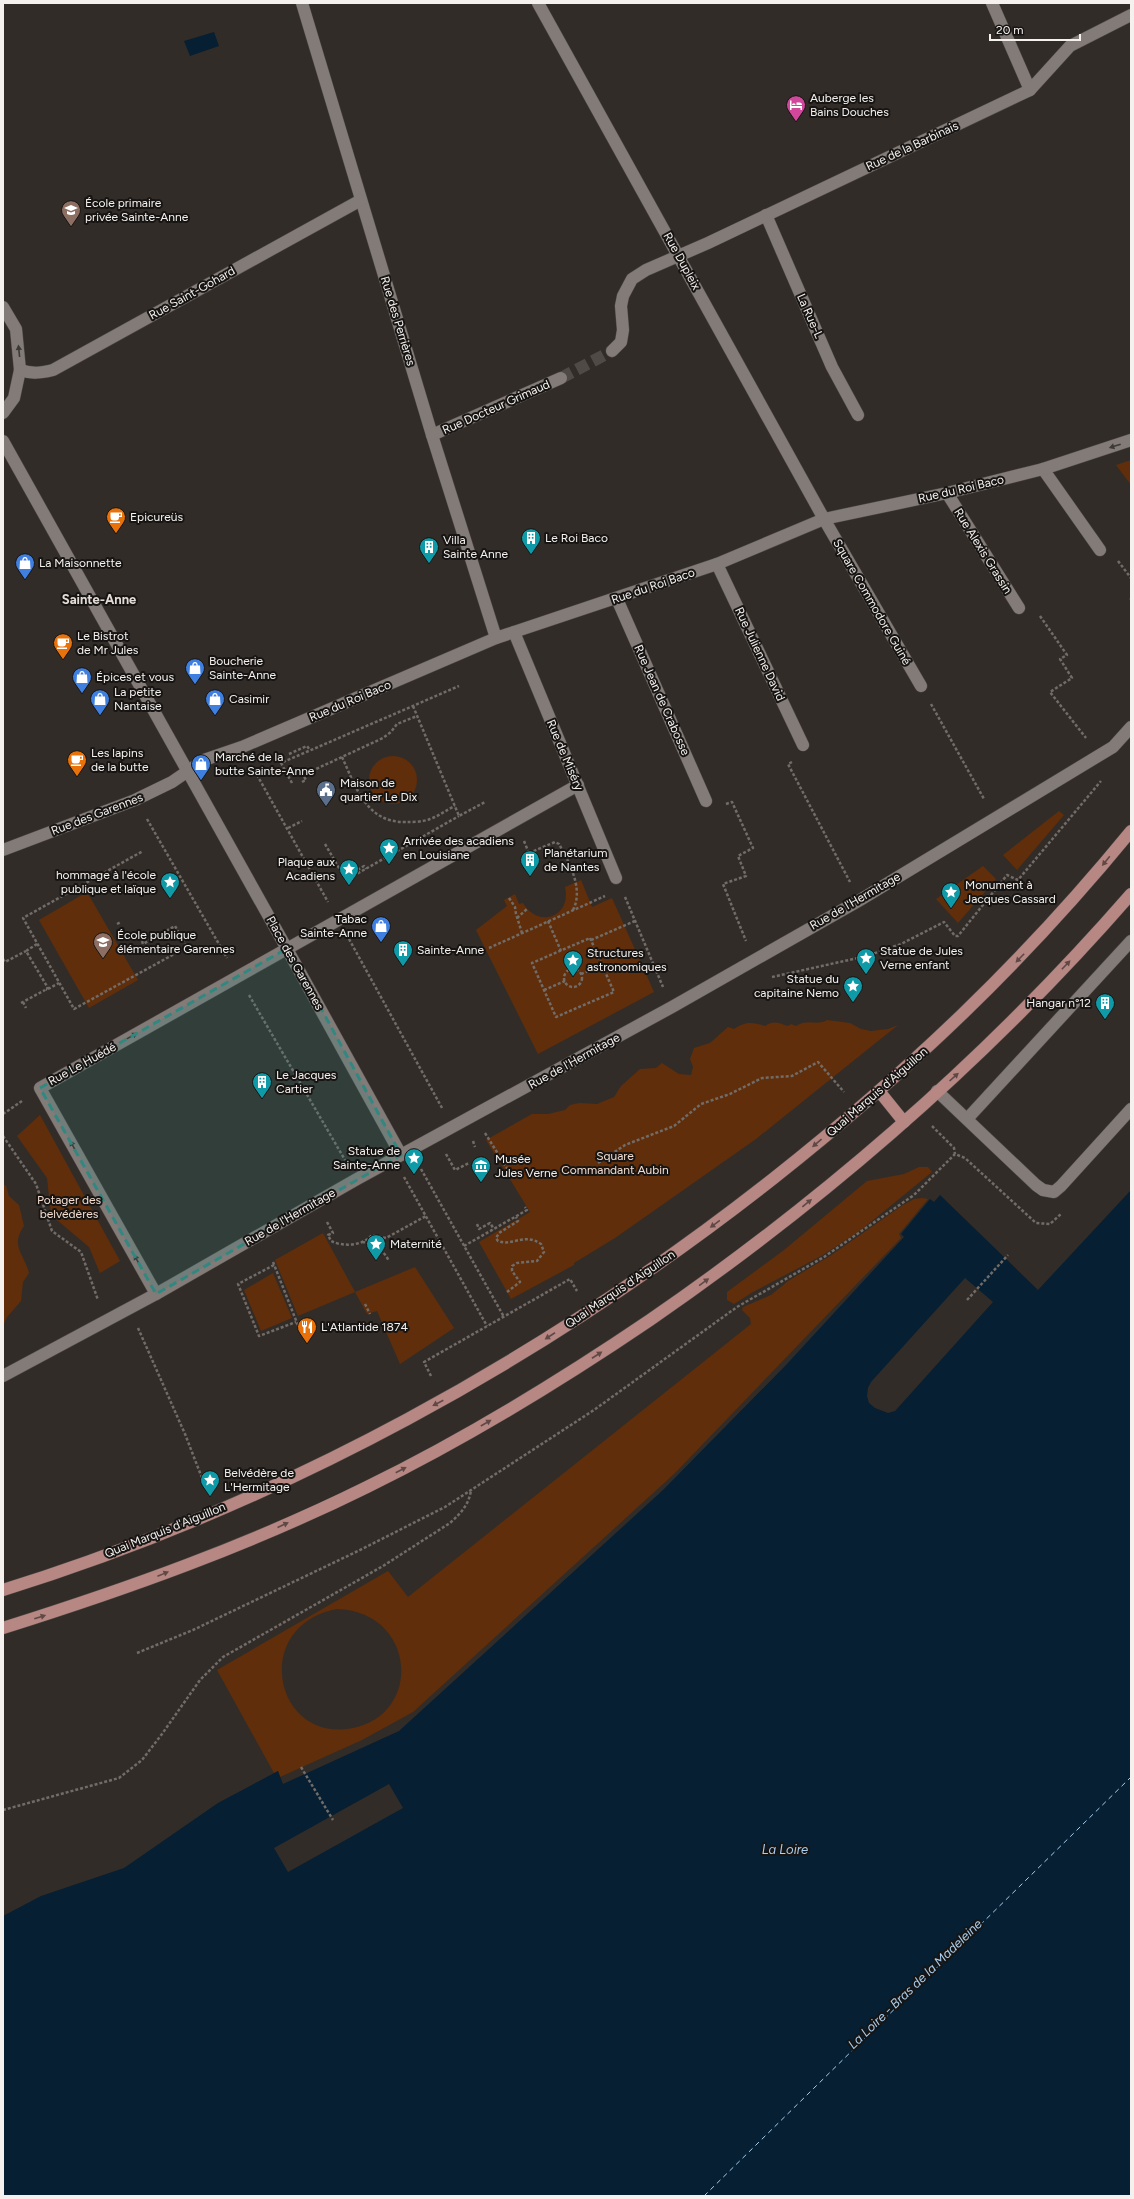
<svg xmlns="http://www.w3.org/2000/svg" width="1134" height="2199" font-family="Figtree,sans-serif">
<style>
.green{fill:#602e0a;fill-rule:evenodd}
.water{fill:#061f32}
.pier{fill:#322c28}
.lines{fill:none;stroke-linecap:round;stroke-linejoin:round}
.ferry{stroke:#a9ceef;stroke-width:1;stroke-dasharray:5 4;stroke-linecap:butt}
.minor-tunnel{stroke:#4f4a46;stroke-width:12;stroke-dasharray:12 6;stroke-linecap:butt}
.minor-casing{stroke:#4e4946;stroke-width:13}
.major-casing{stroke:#4e4946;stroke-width:13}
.path{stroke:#716c68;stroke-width:2.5;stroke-dasharray:3 2;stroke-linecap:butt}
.minor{stroke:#827b77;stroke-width:12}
.major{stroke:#b78783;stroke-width:12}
.oneway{fill:#3c3936}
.oneway2{fill:#5f4845}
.marked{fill:#328881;fill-opacity:0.2;stroke:#328881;stroke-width:3;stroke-dasharray:8 5;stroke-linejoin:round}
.labels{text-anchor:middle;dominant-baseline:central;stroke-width:4;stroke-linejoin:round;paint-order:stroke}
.poi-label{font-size:12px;fill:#f5f1ef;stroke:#171513;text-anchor:start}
.street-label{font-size:12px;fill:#f5f1ef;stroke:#171513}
.park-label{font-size:12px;fill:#f3dccf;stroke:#171513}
.neighbourhood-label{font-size:13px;font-weight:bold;fill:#e3dbd6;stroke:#171513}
.water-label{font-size:13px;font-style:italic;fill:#a9ceef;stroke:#171513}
</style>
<rect width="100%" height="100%" fill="#322c28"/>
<g class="green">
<path d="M1131,460v25l-15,-20z"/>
<circle cx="393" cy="780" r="24"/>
<path d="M1059,811l5,4 -47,55 -14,-15z"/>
<path d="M983,866l13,13 -38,44 -22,-24z"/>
<path d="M581,880l11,27 20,-9 42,94 -116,62 -62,-124 31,-24 -3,-6 11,-6 4,10 4,-1c15,26 49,14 42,-16z"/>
<path d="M87,892l51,88 -49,28 -50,-88z"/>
<path d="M827,1020l23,3 11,6 10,2 17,-2 10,-4 -142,114 -141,99 -41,25v2l-63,34 -32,-57 51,-30 -44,-72 46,-26h16l17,-4 5,-5 9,-2 18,1 17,-7 7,-11 19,-17 16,-1 6,-5 17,11 12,1 2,-8 -3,-8 4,-11 16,-5 18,-16 6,2c12,-8 18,-7 31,-3 9,-6 13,-3 23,0l3,-2 5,2c10,-7 22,0 31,-6z"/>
<path d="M40,1115l80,146 -20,12 -11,-26 -38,-32 -4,-37 -30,-42z"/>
<path d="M919,1167h9l4,5 -71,58 -38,25 -70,37 -19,12 -7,-4v-8l57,-42 83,-69 37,-7z"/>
<path d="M3,1184l3,2 3,10 10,9 5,21c-14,20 0,28 5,47l-6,9 -2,19 -14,16 -4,9z"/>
<path d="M922,1198l6,1 -29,35 2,4 -227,236 -261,238 -51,28 -82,37 -2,-6 -4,2 -57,-103 171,-99 20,26 343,-273 -1,-6 -8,-8 1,-3 28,-12 17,-14 42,-25 73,-51 11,-6zM337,1609c82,3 86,111 10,120 -74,9 -95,-104 -10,-120z"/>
<path d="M323,1233l32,59 60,-25 39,61 -54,36 -23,-53 -10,3 -12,-22 -57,24 -23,-56z"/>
<path d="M273,1273l19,45 -31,13 -17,-41z"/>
</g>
<g class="water">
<path d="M214,32l5,14 -29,10 -6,-15z"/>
<path d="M1131,1190v1006h-1128v-280l38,-20 83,-28 94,-65 60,-32 5,13 116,-53 264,-241 123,-125 118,-128 -3,-3 29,-35 4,3 6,-7 98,95z"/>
</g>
<g class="pier">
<path d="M965,1278l28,24 -98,109 -7,2 -13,-5 -6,-5 -2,-7 1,-8 3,-6z"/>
<path d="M389,1784l14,24 -115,64 -14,-24z"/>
</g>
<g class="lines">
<path class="ferry" d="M704,2196l427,-419"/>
<path class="minor-tunnel" d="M561,378l51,-27"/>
<g class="minor-casing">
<g id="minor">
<path d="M302,3l130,432 64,203"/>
<path d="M538,3l286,516 97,167"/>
<path d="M992,3l38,87"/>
<path d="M766,215l66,152 26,48"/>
<path d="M3,307l13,22 4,41 -6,28 -11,15"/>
<path d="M612,351l9,-9 2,-12 -2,-24 2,-10 9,-17 14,-9 62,-27 322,-153 40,-44 61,-31"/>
<path d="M20,370c12,4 21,3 33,0l308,-170"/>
<path d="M432,435l129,-57"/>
<path d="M3,441c132,238 267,475 398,714"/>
<path d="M1043,469l57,81"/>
<path d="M947,493l72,115"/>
<path d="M717,564l86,181"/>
<path d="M617,599l89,202"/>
<path d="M514,632l102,246"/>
<path d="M3,850l132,-50 37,-18 32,-22 38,-13 254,-109 221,-74 107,-45 123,-26 96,-24 88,-29"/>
<path d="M937,1091l99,94 7,5 11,2 7,-6 70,-77"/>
<path d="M967,1119l164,-178"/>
<path d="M156,1294l-116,-206 538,-303"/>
<path d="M3,1376l153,-82 201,-115 315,-172 188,-107 253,-153 18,-20"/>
</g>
</g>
<g class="major-casing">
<g id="major">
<path d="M879,1091l25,31"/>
<path d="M3,1590c280,-87 541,-231 771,-412 134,-106 249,-215 357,-347"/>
<path d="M3,1628c124,-39 247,-83 364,-141 98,-48 193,-106 283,-167 177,-122 340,-264 481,-426"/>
</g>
</g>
<g class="path">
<path d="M1118,561l13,17"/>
<path d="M1131,598v2"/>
<path d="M1040,616l27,39 -7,4 12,19 -22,14 36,46"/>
<path d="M931,704l53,95"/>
<path d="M413,706l46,110 26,-14"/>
<path d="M289,754l18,-8 3,4"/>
<path d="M342,757c14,30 24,66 64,65 7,0 17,0 24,-3 9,-3 16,-9 25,-13"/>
<path d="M792,762l-4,2 62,118"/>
<path d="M252,766l76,136"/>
<path d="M302,782l4,-2 -3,-5 80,-37 8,-6 6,-8 20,-8"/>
<path d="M292,783l-11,-20 178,-77"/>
<path d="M726,804l6,-2 21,46 -15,8 8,20 -23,8 23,57"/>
<path d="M147,819l80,139"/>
<path d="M288,828l14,-7"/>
<path d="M524,841l9,22"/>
<path d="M325,844l21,36 113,-64"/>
<path d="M529,853l26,-11 4,2c10,18 25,45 14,66"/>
<path d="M349,875l15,-9 2,3"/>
<path d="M625,897l38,90"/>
<path d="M509,898l6,9 1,7 6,19"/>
<path d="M517,918l10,-9"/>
<path d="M548,921l13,30"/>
<path d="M117,924l4,-2"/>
<path d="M590,938l24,54 -58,25 -24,-54z"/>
<path d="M349,939l93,169"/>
<path d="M591,940l44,-19"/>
<path d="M142,941l1,3 32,-18 12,21 -113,62 -51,-91 120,-67"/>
<path d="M37,944l-11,7 22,37 -3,1 2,1"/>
<path d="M489,948l116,-52"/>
<path d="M3,959l2,3 21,-11"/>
<circle cx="573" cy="978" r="9"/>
<path d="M581,974l21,-9"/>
<path d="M772,977l95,-21 34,-12 43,-22 11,14h3l49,-61 11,5 83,-99"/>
<path d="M48,989l11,-6"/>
<path d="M544,990l21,-9"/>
<path d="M249,995l96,165"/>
<path d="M23,1002l3,6"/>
<path d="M21,1003l24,-13"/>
<path d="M3,1114l19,-13"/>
<path d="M932,1126l22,22 1,6"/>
<path d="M485,1133l25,40 -3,2"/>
<path d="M3,1136l33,48 16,47 29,21 17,48"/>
<path d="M473,1141l2,6"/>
<path d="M446,1154l9,16 14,-7"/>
<path d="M598,1163l27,-18 49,-19 27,-22 29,-10 32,-16 30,-2 26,-14 26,30"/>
<path d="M421,1169l83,148"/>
<path d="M404,1177l83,149"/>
<path d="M327,1222l6,11 -5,2 3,6c12,6 32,5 41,-6l14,3 40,-22"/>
<path d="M477,1224l2,5 11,-6 4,6"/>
<path d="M362,1242c13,1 21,8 27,19"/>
<path d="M464,1246l63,-36 -2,-3"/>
<path d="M273,1262l26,66"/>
<path d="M274,1265l-36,19 21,52 37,-14"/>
<path d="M507,1292l13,-10 -8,-11v-5l5,-3 20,-2 7,-9 -3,-8c-17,-12 -29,3 -43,-3l-2,-3 3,-5 19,-12 -2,-4"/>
<path d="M967,1300l41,-45"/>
<path d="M365,1304l5,10"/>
<path d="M138,1328l47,106 22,57"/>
<path d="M431,1376l-7,-14 146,-83 7,12"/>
<path d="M137,1653l56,-23 165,-79 87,-44 149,-97 143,-103 87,-50 39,-27 51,-35 41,-41 10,4 71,65 14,1 12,-11"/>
<path d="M301,1767l32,53"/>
<path d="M3,1810l116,-32 23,-18 20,-26 38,-54 23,-23 160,-91 67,-43c10,-9 19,-18 21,-33"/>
</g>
<use href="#minor" class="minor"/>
<use href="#major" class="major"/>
</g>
<defs><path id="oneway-solid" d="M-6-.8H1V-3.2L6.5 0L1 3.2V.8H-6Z"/></defs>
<g class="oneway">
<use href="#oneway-solid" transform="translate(19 351) rotate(-96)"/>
<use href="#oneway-solid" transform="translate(1115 446) rotate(162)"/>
<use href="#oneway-solid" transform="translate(132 1036) rotate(-29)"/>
<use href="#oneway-solid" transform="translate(73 1146) rotate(-119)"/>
<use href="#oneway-solid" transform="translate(137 1260) rotate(-119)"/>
</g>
<g class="oneway2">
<use href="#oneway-solid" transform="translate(1106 861) rotate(129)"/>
<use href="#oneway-solid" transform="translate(1020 958) rotate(134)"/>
<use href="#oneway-solid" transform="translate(1066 965) rotate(-46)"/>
<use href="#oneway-solid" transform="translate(954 1077) rotate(-42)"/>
<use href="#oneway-solid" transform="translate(817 1143) rotate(140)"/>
<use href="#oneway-solid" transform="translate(807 1203) rotate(-39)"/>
<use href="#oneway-solid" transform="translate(715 1224) rotate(144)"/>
<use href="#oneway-solid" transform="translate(704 1282) rotate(-36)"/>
<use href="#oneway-solid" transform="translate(550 1336) rotate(147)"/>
<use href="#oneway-solid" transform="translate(597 1355) rotate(-33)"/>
<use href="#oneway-solid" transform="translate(438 1403) rotate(153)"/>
<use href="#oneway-solid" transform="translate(486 1423) rotate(-30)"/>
<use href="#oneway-solid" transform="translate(401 1470) rotate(-28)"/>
<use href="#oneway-solid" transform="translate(283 1525) rotate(-24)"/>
<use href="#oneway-solid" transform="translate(163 1574) rotate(-22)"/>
<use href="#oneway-solid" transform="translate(40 1617) rotate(-18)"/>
</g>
<path class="marked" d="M288,948l113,207 -245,139 -116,-206z"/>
<defs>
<g id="hotel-pin" transform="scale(1)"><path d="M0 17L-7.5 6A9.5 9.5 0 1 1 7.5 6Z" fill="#d1479c" stroke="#171513"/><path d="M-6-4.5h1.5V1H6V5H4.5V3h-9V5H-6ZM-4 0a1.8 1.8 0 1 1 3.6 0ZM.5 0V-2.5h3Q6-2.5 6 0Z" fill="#fff"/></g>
<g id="school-pin" transform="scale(1)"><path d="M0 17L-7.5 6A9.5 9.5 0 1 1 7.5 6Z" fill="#8d6e63" stroke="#171513"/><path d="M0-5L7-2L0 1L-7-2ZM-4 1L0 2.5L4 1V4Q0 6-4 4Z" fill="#fff"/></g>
<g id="cafe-pin" transform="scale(1)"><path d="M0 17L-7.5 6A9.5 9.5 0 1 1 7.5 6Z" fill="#e8710a" stroke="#171513"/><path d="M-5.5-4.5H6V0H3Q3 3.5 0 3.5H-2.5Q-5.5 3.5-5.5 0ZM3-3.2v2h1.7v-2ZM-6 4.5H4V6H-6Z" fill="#fff"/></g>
<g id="building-pin" transform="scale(1)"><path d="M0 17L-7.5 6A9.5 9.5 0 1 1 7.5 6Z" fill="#0f9aa8" stroke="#171513"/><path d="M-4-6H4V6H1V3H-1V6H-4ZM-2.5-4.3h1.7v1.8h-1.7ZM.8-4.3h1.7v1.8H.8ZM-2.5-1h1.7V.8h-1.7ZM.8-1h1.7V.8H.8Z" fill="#fff"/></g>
<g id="shop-pin" transform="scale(1)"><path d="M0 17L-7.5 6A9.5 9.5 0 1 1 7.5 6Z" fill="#3f7fe0" stroke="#171513"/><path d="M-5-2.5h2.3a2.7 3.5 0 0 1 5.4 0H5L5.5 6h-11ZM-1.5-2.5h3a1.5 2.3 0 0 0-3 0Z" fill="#fff"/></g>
<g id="civic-pin" transform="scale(1)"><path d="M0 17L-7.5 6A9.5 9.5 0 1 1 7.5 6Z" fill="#5c6f8a" stroke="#171513"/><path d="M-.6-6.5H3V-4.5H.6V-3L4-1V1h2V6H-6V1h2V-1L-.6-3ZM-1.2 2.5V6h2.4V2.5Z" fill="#fff"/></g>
<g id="sight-pin" transform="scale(1)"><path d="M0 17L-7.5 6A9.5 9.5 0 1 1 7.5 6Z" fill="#0f9aa8" stroke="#171513"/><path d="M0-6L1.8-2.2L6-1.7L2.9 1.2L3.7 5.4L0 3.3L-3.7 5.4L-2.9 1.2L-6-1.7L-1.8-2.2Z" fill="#fff"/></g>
<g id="museum-pin" transform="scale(1)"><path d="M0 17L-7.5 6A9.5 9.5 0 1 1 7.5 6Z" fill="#0f9aa8" stroke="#171513"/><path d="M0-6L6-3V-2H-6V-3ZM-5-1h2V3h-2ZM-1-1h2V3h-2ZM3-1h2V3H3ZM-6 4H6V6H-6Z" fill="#fff"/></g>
<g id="restaurant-pin" transform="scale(1)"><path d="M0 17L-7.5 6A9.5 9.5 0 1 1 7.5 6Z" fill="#e8710a" stroke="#171513"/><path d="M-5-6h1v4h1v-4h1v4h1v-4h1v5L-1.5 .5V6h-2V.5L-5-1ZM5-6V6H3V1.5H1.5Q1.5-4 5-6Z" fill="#fff"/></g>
</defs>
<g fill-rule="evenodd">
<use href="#hotel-pin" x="796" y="105"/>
<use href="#school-pin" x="71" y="210"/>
<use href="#cafe-pin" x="116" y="517"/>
<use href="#building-pin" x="531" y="538"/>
<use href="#building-pin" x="429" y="547"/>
<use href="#shop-pin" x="25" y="563"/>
<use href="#cafe-pin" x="63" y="643"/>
<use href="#shop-pin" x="195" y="668"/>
<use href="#shop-pin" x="82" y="677"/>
<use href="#shop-pin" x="100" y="699"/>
<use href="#shop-pin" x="215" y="699"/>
<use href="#cafe-pin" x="77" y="760"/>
<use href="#shop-pin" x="201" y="764"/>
<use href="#civic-pin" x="326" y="790"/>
<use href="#sight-pin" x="389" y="848"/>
<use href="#building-pin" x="530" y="860"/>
<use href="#sight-pin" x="349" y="869"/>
<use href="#sight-pin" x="170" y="882"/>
<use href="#sight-pin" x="951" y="892"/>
<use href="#shop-pin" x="381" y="926"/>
<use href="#school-pin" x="103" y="942"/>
<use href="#building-pin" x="403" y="950"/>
<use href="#sight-pin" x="866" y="958"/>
<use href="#sight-pin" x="573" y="960"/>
<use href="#sight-pin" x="853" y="986"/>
<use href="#building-pin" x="1105" y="1003"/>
<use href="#building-pin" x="262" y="1082"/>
<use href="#sight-pin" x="414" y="1158"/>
<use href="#museum-pin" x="481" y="1166"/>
<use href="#sight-pin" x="376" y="1244"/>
<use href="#restaurant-pin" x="307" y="1327"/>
<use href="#sight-pin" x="210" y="1480"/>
</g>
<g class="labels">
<g class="poi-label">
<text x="810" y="98">Auberge les<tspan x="810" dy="14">Bains Douches</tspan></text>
<text x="85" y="203">École primaire<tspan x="85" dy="14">privée Sainte-Anne</tspan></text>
<text x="130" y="517">Epicureüs</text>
<text x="545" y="538">Le Roi Baco</text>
<text x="443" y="540">Villa<tspan x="443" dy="14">Sainte Anne</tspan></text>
<text x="39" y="563">La Maisonnette</text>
<text x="77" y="636">Le Bistrot<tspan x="77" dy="14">de Mr Jules</tspan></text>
<text x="209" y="661">Boucherie<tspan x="209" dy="14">Sainte-Anne</tspan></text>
<text x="96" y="677">Épices et vous</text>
<text x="114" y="692">La petite<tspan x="114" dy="14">Nantaise</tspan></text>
<text x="229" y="699">Casimir</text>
<text x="91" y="753">Les lapins<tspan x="91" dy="14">de la butte</tspan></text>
<text x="215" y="757">Marché de la<tspan x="215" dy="14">butte Sainte-Anne</tspan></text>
<text x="340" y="783">Maison de<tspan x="340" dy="14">quartier Le Dix</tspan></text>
<text x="403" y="841">Arrivée des acadiens<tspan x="403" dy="14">en Louisiane</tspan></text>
<text x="544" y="853">Planétarium<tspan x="544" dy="14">de Nantes</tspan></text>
<text x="335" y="862" text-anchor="end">Plaque aux<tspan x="335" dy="14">Acadiens</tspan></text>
<text x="156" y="875" text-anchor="end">hommage à l'école<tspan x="156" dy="14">publique et laïque</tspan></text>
<text x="965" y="885">Monument à<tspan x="965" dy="14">Jacques Cassard</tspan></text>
<text x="367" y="919" text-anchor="end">Tabac<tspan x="367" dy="14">Sainte-Anne</tspan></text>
<text x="117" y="935">École publique<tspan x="117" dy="14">élémentaire Garennes</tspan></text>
<text x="417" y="950">Sainte-Anne</text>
<text x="880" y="951">Statue de Jules<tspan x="880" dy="14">Verne enfant</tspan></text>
<text x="587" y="953">Structures<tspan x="587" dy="14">astronomiques</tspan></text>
<text x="839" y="979" text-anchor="end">Statue du<tspan x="839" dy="14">capitaine Nemo</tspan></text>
<text x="1091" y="1003" text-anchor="end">Hangar n°12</text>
<text x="276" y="1075">Le Jacques<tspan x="276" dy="14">Cartier</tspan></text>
<text x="400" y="1151" text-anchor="end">Statue de<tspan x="400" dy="14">Sainte-Anne</tspan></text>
<text x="495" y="1159">Musée<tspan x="495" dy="14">Jules Verne</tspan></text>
<text x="390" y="1244">Maternité</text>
<text x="321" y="1327">L'Atlantide 1874</text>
<text x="224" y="1473">Belvédère de<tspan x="224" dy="14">L'Hermitage</tspan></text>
</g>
<g class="street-label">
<text transform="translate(912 146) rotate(-25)">Rue de la Barbinais</text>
<text transform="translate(682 261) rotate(61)">Rue Dupleix</text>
<text transform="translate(192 293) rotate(-29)">Rue Saint-Gohard</text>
<text transform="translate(810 316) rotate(66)">La Rue-L</text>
<text transform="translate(398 321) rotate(73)">Rue des Perrières</text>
<text transform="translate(496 407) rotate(-24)">Rue Docteur Grimaud</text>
<text transform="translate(961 489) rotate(-13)">Rue du Roi Baco</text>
<text transform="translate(983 551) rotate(58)">Rue Alexis Grassin</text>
<text transform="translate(653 586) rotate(-19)">Rue du Roi Baco</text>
<text transform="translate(872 602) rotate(60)">Square Commodore Guiné</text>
<text transform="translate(760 654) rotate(65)">Rue Julienne David</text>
<text transform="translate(662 700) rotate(66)">Rue Jean de Crabosse</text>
<text transform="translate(350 701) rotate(-23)">Rue du Roi Baco</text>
<text transform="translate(565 755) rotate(67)">Rue de Miséry</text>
<text transform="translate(97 814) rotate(-21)">Rue des Garennes</text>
<text transform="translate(855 901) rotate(-30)">Rue de l'Hermitage</text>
<text transform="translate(295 963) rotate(61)">Place des Garennes</text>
<text transform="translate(574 1061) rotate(-29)">Rue de l'Hermitage</text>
<text transform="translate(82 1064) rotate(-29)">Rue Le Huédé</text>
<text transform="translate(877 1092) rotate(-41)">Quai Marquis d'Aiguillon</text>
<text transform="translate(290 1217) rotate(-30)">Rue de l'Hermitage</text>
<text transform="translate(620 1289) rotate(-34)">Quai Marquis d'Aiguillon</text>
<text transform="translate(165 1530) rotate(-22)">Quai Marquis d'Aiguillon</text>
</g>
<g class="park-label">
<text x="615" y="1156">Square<tspan x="615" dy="14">Commandant Aubin</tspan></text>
<text x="69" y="1200">Potager des<tspan x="69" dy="14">belvédères</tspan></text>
</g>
<g class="neighbourhood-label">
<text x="99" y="599">Sainte-Anne</text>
</g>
<g class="water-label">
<text x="785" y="1849">La Loire</text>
<text transform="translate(915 1984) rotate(-44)">La Loire - Bras de la Madeleine</text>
</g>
</g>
<rect width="1134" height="2199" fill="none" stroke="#f5f1ef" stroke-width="8"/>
<path d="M990 34v6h90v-6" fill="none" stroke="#f5f1ef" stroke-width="2"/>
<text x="996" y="34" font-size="12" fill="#f5f1ef" stroke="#171513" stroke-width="3" paint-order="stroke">20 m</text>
</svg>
